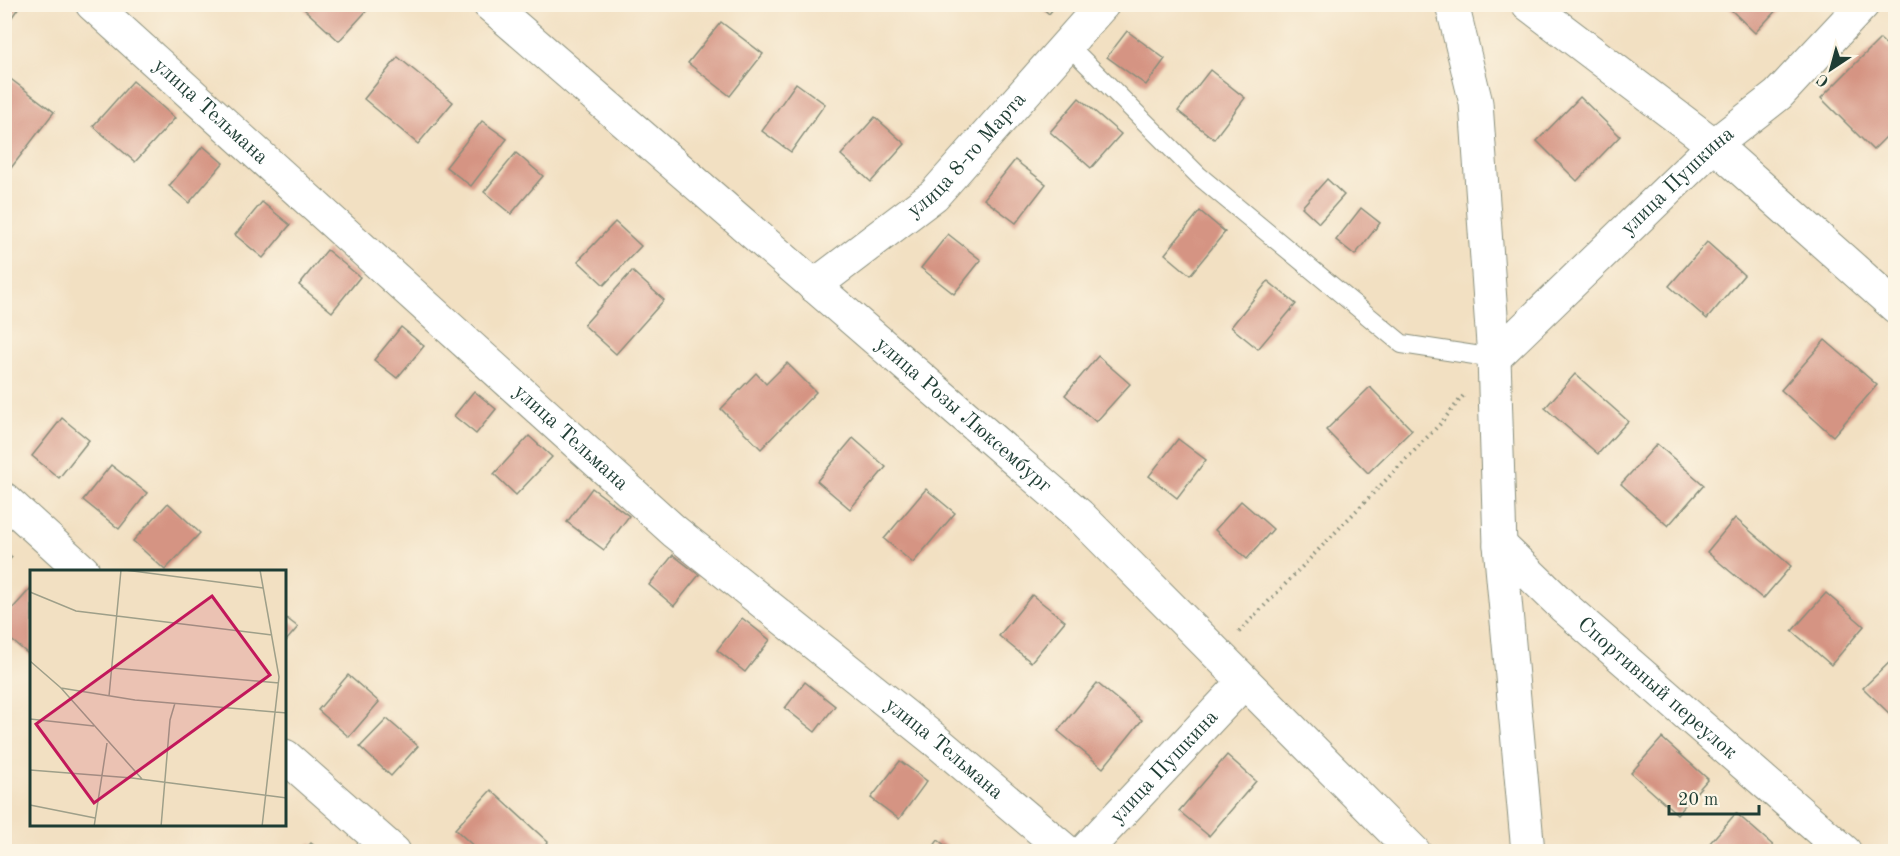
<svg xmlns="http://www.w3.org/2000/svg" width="1900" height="856" font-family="'Old Standard TT',serif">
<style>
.building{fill:#d59483}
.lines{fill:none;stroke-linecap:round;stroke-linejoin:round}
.service-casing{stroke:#888e7b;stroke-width:20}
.minor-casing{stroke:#888e7b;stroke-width:35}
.tertiary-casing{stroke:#888e7b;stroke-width:35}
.path{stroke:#888e7b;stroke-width:4;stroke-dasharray:1.5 4.5;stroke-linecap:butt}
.service{stroke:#fff;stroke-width:18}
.minor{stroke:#fff;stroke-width:33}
.tertiary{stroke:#fff;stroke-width:33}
.labels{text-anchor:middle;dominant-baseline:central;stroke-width:4.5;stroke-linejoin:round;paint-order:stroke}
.street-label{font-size:21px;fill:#1f3d34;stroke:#fcf5e5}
.inset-road{fill:none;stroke:#9e9f89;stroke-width:1.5}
.view{fill:#c2185b;fill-opacity:0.15;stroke:#c2185b;stroke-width:3}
.inset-edge{fill:none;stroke:#1f3d34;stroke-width:3}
</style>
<rect width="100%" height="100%" fill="#fcf5e5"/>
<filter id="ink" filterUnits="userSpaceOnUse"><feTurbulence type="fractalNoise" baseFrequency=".0167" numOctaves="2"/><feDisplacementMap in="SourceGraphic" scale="12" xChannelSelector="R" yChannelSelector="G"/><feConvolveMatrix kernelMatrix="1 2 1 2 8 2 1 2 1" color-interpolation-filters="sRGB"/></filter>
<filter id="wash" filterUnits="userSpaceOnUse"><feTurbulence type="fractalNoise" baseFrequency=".008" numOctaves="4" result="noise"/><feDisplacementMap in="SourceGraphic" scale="24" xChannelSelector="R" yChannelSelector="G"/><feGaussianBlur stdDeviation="1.35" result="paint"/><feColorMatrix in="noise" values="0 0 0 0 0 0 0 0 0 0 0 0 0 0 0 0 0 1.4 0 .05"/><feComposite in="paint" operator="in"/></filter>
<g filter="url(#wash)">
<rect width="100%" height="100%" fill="#f2e0c2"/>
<g id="blocks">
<g class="building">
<path d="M5,4h16l-16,23z"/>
<path d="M308,4h61l2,2 -32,35 -35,-32z"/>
<path d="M1038,4h19l-8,10z"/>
<path d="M1725,4h57l-27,29z"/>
<path d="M721,22l42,32 -33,42 -42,-33z"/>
<path d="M1127,31l38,28 -19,26 -39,-28z"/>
<path d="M1880,39l16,15v73l-23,23 -52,-52z"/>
<path d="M398,57l55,45 -35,42 -54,-45z"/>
<path d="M1210,70l35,28 -31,41 -36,-28z"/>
<path d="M4,74l50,38 -43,56 -7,-4z"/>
<path d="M133,81l42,37 -40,44 -42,-36z"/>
<path d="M796,83l29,21 -34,48 -29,-21z"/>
<path d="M1580,97l40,39 -43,45 -40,-40z"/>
<path d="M1079,98l42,36 -30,34 -41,-36z"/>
<path d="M875,117l30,27 -34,38 -30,-27z"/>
<path d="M482,121l25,18 -36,47 -25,-19z"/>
<path d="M203,146l20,17 -34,40 -20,-17z"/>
<path d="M516,153l27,23 -32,38 -27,-22z"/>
<path d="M1015,160l31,24 -30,39 -32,-24z"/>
<path d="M1327,179l17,16 -25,28 -17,-16z"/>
<path d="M262,202l28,23 -27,33 -28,-23z"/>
<path d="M1361,208l19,15 -25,32 -19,-15z"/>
<path d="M1200,211l25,21 -35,43 -25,-21z"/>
<path d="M615,222l26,24 -37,39 -26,-24z"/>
<path d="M948,234l33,26 -27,34 -33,-26z"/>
<path d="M1707,242l37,33 -37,44 -38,-33z"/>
<path d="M327,250l33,27 -28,35 -33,-27z"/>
<path d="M632,271l32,29 -48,54 -32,-29z"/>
<path d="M1268,281l28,23 -38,45 -27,-22z"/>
<path d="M401,327l23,19 -27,32 -23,-18z"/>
<path d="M1825,340l52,45 -44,51 -52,-46z"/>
<path d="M1098,356l32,28 -34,38 -31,-27z"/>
<path d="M787,363l29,29 -55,57 -40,-40 35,-36 10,11z"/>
<path d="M1575,374l53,47 -30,33 -53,-46z"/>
<path d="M1370,387l42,43 -44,43 -42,-43z"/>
<path d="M474,391l22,18 -20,25 -22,-18z"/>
<path d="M62,418l27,22 -30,38 -27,-22z"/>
<path d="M529,436l23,21 -36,38 -22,-21z"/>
<path d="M853,438l33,29 -36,42 -33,-28z"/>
<path d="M1178,439l28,21 -29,38 -28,-22z"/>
<path d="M1657,444l47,41 -36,41 -47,-42z"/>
<path d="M111,465l36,28 -28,36 -36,-29z"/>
<path d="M592,488l37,28 -25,34 -37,-28z"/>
<path d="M926,489l29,24 -42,50 -29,-24z"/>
<path d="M1241,501l32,28 -26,30 -32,-29z"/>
<path d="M168,503l32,30 -35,37 -32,-29z"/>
<path d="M1735,518l56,48 -28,33 -56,-47z"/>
<path d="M5,550l7,7 -7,8z"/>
<path d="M673,555l26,20 -25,31 -25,-21z"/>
<path d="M32,587v70l-28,-23v-16z"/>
<path d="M1826,593l38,33 -33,39 -39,-34z"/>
<path d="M1032,595l33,26 -34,41 -32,-26z"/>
<path d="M285,617l13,10 -13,15z"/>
<path d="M742,618l28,22 -25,32 -28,-22z"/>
<path d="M1896,656v64l-33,-32z"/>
<path d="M348,675l31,27 -30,35 -31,-27z"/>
<path d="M805,682l30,24 -20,26 -30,-24z"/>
<path d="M1097,683l45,37 -39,48 -45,-37z"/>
<path d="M387,719l31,27 -27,30 -31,-29z"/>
<path d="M1662,738l46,41 -31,35 -46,-41z"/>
<path d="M1227,755l29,26 -47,55 -30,-25z"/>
<path d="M900,761l27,20 -28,38 -28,-21z"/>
<path d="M491,790l57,52 -9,10h-59l-25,-23z"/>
<path d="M1736,813l39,34 -4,5h-69z"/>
<path d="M938,840l16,12h-24z"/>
<path d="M311,843l11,9h-19z"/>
</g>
</g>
</g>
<g filter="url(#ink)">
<use href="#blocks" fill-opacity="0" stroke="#888e7b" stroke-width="1.5"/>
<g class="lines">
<g class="service-casing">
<path id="service" d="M1068,45l131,131 203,168 92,14"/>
</g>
<g class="minor-casing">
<g id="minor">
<path id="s1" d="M92,4l582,527 261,209 132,112"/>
<path id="s2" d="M489,4l590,511 335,337"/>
<path d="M1528,4l186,141 182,162"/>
<path id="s3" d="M814,286l120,-91 169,-191"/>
<path id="s4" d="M1494,358l220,-213 64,-50 85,-91"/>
<path d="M4,499l79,72"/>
<path id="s5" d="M1500,545l63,61 282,246"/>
<path d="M285,756l109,96"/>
<path id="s6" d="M1084,852l160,-170"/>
</g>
</g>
<g class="tertiary-casing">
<path id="tertiary" d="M1452,4l24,99 18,255 6,187 28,307"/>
</g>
<path class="path" d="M1239,632l201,-208 23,-28"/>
<use href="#service" class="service"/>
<use href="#minor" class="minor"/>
<use href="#tertiary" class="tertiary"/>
</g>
</g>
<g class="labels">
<g class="street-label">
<text stroke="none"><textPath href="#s1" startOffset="160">улица Тельмана</textPath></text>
<text stroke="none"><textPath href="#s3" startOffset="202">улица 8-го Марта</textPath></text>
<text stroke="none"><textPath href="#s4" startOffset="255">улица Пушкина</textPath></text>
<text stroke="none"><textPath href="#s2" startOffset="628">улица Розы Люксембург</textPath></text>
<text stroke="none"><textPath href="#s1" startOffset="646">улица Тельмана</textPath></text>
<text stroke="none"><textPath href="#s5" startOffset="213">Спортивный переулок</textPath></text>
<text stroke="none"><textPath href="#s1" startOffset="1132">улица Тельмана</textPath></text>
<text stroke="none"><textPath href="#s6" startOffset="117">улица Пушкина</textPath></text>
</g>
</g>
<g transform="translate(30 570)">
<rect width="256" height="256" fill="#f2e0c2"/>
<path class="inset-road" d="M95,0l138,18M230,0l19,107 -17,150M0,22l46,19 196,24M0,91l31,27 81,91M82,98l167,15M31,118l74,12 152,13M79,126l12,-126M0,149l64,7M0,200l102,8 155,20M0,235l65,13M64,257l13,-84M131,257l9,-107 5,-17"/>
<path class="view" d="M182,26l58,79 -176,128 -58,-79z"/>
<rect width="256" height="256" class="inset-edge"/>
</g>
<rect width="1900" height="856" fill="none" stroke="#fcf5e5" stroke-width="24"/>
<g transform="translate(1831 69) rotate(216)" stroke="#fcf5e5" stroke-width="4.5" paint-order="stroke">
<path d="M0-4.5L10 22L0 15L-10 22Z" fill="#1f3d34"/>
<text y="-9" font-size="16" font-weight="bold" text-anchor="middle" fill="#1f3d34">С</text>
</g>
<path d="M1669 805v9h90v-9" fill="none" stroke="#1f3d34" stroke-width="3"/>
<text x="1678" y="805" font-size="18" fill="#1f3d34" stroke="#fcf5e5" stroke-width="4.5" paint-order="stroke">20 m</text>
</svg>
